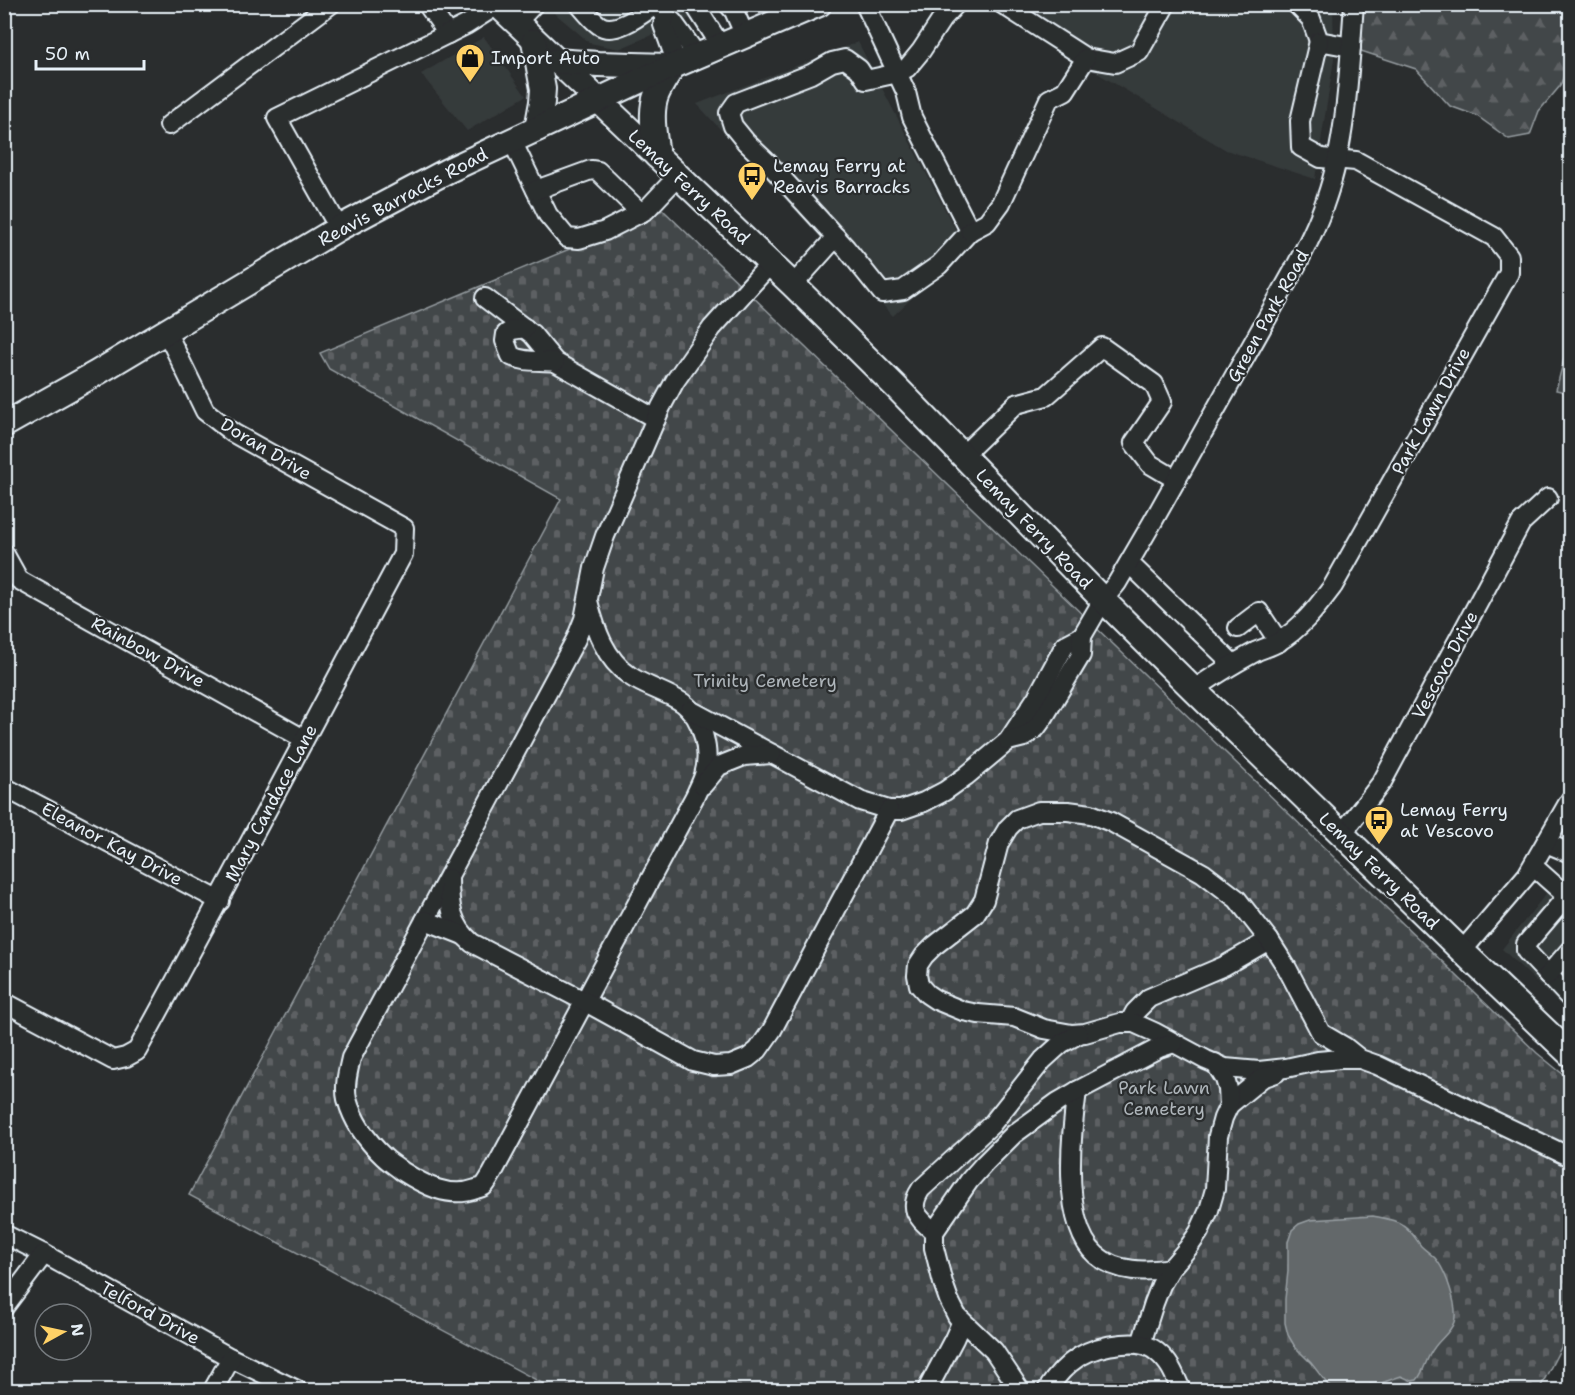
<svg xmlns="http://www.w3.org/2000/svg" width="1575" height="1395" font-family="'Shantell Sans',sans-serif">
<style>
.built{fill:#363a3b}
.forest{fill:url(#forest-firs);stroke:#959ca0;stroke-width:1.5}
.cemetery{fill:url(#cemetery-stones);stroke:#959ca0;stroke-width:1.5}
.water{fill:#63686b;stroke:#989fa3;stroke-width:1.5}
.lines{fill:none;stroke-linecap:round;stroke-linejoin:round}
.minor-casing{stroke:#e8f1f8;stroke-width:22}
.major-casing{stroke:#e8f1f8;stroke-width:28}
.minor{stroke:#2a2d2e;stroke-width:18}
.major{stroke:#2a2d2e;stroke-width:24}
.labels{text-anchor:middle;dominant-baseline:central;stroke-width:4.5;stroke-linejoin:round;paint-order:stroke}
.poi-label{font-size:18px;fill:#e8f1f8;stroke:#2a2d2e;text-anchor:start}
.street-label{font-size:18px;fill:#e8f1f8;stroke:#2a2d2e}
.park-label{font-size:18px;fill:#aeb5ba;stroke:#2a2d2e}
</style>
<defs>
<pattern id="forest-firs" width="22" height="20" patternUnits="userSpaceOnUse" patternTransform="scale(1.5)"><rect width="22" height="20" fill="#424648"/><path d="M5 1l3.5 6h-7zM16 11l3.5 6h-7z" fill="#5d6163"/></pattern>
<pattern id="cemetery-stones" width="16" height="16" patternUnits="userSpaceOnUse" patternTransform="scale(1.5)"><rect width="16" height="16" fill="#424648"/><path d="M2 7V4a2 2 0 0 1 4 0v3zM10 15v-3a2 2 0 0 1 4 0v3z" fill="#5d6163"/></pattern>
</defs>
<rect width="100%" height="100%" fill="#2a2d2e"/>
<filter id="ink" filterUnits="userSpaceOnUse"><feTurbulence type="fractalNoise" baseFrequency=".0167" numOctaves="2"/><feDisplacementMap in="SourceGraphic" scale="12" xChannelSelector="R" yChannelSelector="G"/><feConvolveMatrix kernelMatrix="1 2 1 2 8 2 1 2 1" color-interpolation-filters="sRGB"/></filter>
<g filter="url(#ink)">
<g class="built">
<path d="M545,5h132l14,13 -72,31 -29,-6z"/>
<path d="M983,5h350l1,54 -19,120 -89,-29z"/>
<path d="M484,37l42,59 -59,35 -46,-57z"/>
<path d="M858,42l107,206 -72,68 -196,-212z"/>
<path d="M1568,866l2,2v146l-68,-65z"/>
</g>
<g class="forest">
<path d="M1360,5h199l11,20v35l-10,26 -21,25 -9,24 -21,4 -32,-23 -27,-10 -34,-37 -58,-19z"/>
<path d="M1570,336v57l-14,-3z"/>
</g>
<path class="cemetery" d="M663,210l874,843 33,27v250l-31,60h-984l-366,-195 372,-696 -232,-130 -9,-16z"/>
<path class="water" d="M1373,1216c10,2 21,3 30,9 8,5 12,13 18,21 4,4 9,7 14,12 10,11 24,49 19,64 -3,10 -15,18 -20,26 -8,10 -9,22 -17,32l-5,1 -11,-5 -25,9 -6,-1 -2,3 -5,1 -2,2h-29l-21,-27 -16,-16 -7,-12 -3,-12v-24l3,-28v-29l4,-12 7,-6 11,-4z"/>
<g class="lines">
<g class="minor-casing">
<g id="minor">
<path d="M427,4l21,30"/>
<path d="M579,4c6,7 13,16 20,21 16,11 43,-11 56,-20l10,11 8,6 24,33"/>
<path d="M694,4l27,42"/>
<path d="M728,4l6,7 11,25"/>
<path d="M865,4l41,88 6,25 58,114 -31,34 -36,25 -21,3 -36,-45 -77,-84 -23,-22 -13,-16 -4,-13 7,-10 75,-29 21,-12 13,-3 14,10 7,11 32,-7 9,-5 14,-17 21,-32 14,-15"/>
<path d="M1002,4l84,54 29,5 24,-11 27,-48"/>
<path d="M1296,4l15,15 8,22 32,6"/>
<path d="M665,16l-2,9 14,39"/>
<path d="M516,23l18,-19"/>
<path d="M169,125l162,-121"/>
<path d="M512,141l36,74 19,23 12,1 26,-8 41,-21 32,-34"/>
<path d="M536,190l55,-20 7,1 43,42"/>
<path d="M339,228l-62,-110 189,-93 33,-21"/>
<path d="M970,231l17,-9 14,-19 48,-104 16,-8 21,-33"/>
<path d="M793,285l43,-48"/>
<path d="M485,298l47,36 23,28 101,57"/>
<path d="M525,328l-13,2 -6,4 -1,7 6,15c15,7 28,4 44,6"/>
<path d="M962,456l54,-52 30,-8 56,-49 52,37 8,18 -28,41 16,21 27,16"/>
<path d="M4,553l15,27 285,159"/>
<path d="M1129,563l104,101"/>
<path d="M588,601c7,28 17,58 42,75 16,11 37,16 53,27 20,15 28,49 21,72 -2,7 -6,14 -9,21l-203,378c-2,3 -5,9 -8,12 -2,2 -5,2 -8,3 -27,10 -52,-4 -74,-18 -6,-5 -13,-9 -18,-14 -17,-16 -31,-36 -37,-58 -3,-13 1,-28 4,-41l225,-419 8,-20 10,-51 11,-32 56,-129 14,-26 37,-53 58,-64"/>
<path d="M1238,628l21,-16 20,30"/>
<path d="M1194,690c20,-15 41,-27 63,-39 7,-3 15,-5 21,-9 23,-13 40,-36 55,-56l176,-313v-17l-15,-19 -138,-76 -35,-3 -20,-11 -1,-26 19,-80"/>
<path d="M690,710l170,91 29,9h12l23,-8 21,-11 21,-15 42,-35 29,-44 28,-52 17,-9"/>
<path d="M1008,741l16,-4 12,-9 8,-11 37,-62 1,-19 21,-36 14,-17 35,-60 142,-253c12,-23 24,-46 32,-71 21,-60 23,-131 28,-195"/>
<path d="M703,785l16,-19 25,-10 28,-2"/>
<path d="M4,787l216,114"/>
<path d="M1342,834l40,-52 139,-259 27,-25"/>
<path d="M1546,843l24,10"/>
<path d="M1533,866l37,33"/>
<path d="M449,878c0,27 2,47 23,65l112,58 109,60 21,5 17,-1 17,-7 10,-8 14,-20 117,-220"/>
<path d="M1567,896l-41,48v7l44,47"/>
<path d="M425,920l38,15"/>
<path d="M1462,951l65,-76 43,-75"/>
<path d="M1548,975l22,-25"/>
<path d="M4,1002l109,58 13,-3 11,-6c91,-165 177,-331 266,-497l1,-26 -171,-95 -28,-22 -39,-80"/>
<path d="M1129,1023l6,-11 14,-14 75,-32 45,-26"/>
<path d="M1360,1059h-19l-23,2 -32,7 -27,3 -34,-3 -19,-8 -52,-28 -20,-9h-14l-35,10 -13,1 -28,-5 -30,-12 -36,-3 -15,-3 -27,-11 -9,-6 -8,-9 -2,-10 1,-10 6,-9 10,-10 41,-32 9,-14 15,-57 9,-15 9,-9 22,-8h29l23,3 20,8 92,51 34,26 32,41 18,28 34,65 24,14 15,12 17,6 193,92"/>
<path d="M1077,1091c-6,43 -16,132 19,164 21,18 50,17 75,13"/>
<path d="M1229,1105l33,-27 14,-5"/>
<path d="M934,1232c-15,-14 -27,-22 -13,-43l71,-65 51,-64 11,-10 8,-7 17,-9"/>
<path d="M4,1234l40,20 187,104 66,32"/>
<path d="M4,1307l40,-53"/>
<path d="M1141,1344l13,-41 7,-18 10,-17 17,-20 11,-16 10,-22 6,-21 3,-53 5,-18 6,-13 -1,-16 -3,-10 -10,-16"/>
<path d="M213,1390l18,-32"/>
<path d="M927,1390l27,-51 8,-18"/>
<path d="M1020,1390l-26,-39 -37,-35 -8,-16 -6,-17 -9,-35v-16l35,-51 16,-18 29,-29 44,-32 19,-11 82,-43 15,-5"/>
<path d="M1047,1390c19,-29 39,-43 75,-46 12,-1 25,-1 35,8 13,10 18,24 24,38"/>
</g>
</g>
<g class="major-casing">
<g id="major">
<path d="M497,4l296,281 106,105 204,210 91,90 268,261 108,103"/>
<path d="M534,41l9,48 -1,13 -5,27"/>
<path d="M555,61l43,3 70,2"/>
<path d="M657,156c-2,-17 -7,-39 -2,-57 3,-11 12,-23 18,-33"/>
<path d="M4,425l91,-51 244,-146 108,-57 203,-95 169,-72"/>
</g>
</g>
<use href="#minor" class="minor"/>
<use href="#major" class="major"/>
</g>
</g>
<defs>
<g id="shop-pin" transform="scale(1.5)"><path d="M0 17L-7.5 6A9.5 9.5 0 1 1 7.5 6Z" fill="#ffd166" stroke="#2a2d2e"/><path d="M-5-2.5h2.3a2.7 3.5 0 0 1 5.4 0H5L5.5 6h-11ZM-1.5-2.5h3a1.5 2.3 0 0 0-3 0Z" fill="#111"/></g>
<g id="bus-pin" transform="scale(1.5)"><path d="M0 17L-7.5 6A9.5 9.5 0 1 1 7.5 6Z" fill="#ffd166" stroke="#2a2d2e"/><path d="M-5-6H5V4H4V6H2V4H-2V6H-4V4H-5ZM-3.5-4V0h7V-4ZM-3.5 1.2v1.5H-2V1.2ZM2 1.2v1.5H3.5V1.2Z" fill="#111"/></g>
</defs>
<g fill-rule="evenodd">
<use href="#shop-pin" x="470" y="58"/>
<use href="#bus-pin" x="752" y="176"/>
<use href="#bus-pin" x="1379" y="820"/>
</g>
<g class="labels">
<g class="poi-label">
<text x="491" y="58">Import Auto</text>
<text x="773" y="166">Lemay Ferry at<tspan x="773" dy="21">Reavis Barracks</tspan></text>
<text x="1400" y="810">Lemay Ferry<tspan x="1400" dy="21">at Vescovo</tspan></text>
</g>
<g class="street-label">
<text transform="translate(689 187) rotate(43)">Lemay Ferry Road</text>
<text transform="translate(403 197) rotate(-28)">Reavis Barracks Road</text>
<text transform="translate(1268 316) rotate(-61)">Green Park Road</text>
<text transform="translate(1431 411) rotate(-61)">Park Lawn Drive</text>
<text transform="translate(266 449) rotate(31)">Doran Drive</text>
<text transform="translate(1034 529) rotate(46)">Lemay Ferry Road</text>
<text transform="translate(148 652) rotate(29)">Rainbow Drive</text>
<text transform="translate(1445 665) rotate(-62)">Vescovo Drive</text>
<text transform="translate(271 803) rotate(-62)">Mary Candace Lane</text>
<text transform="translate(112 844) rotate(28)">Eleanor Kay Drive</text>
<text transform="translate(1379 871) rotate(44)">Lemay Ferry Road</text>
<text transform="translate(150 1313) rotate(29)">Telford Drive</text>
</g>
<g class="park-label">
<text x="765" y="681">Trinity Cemetery</text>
<text x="1164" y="1088">Park Lawn<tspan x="1164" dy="21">Cemetery</tspan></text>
</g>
</g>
<rect width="1575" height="1395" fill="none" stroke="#2a2d2e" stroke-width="24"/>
<rect x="12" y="12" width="1551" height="1371" fill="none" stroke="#e8f1f8" stroke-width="2" filter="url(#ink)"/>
<g transform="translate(63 1332) rotate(82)"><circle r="28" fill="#2a2d2e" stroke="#767b7f" stroke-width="1.5"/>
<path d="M0-4.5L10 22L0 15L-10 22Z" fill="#ffd166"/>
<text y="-9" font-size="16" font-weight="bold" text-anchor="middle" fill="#e8f1f8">N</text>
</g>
<path d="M36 60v9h108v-9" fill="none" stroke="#e8f1f8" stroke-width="3"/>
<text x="45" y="60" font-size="18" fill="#e8f1f8" stroke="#2a2d2e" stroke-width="4.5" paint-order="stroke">50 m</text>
</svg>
